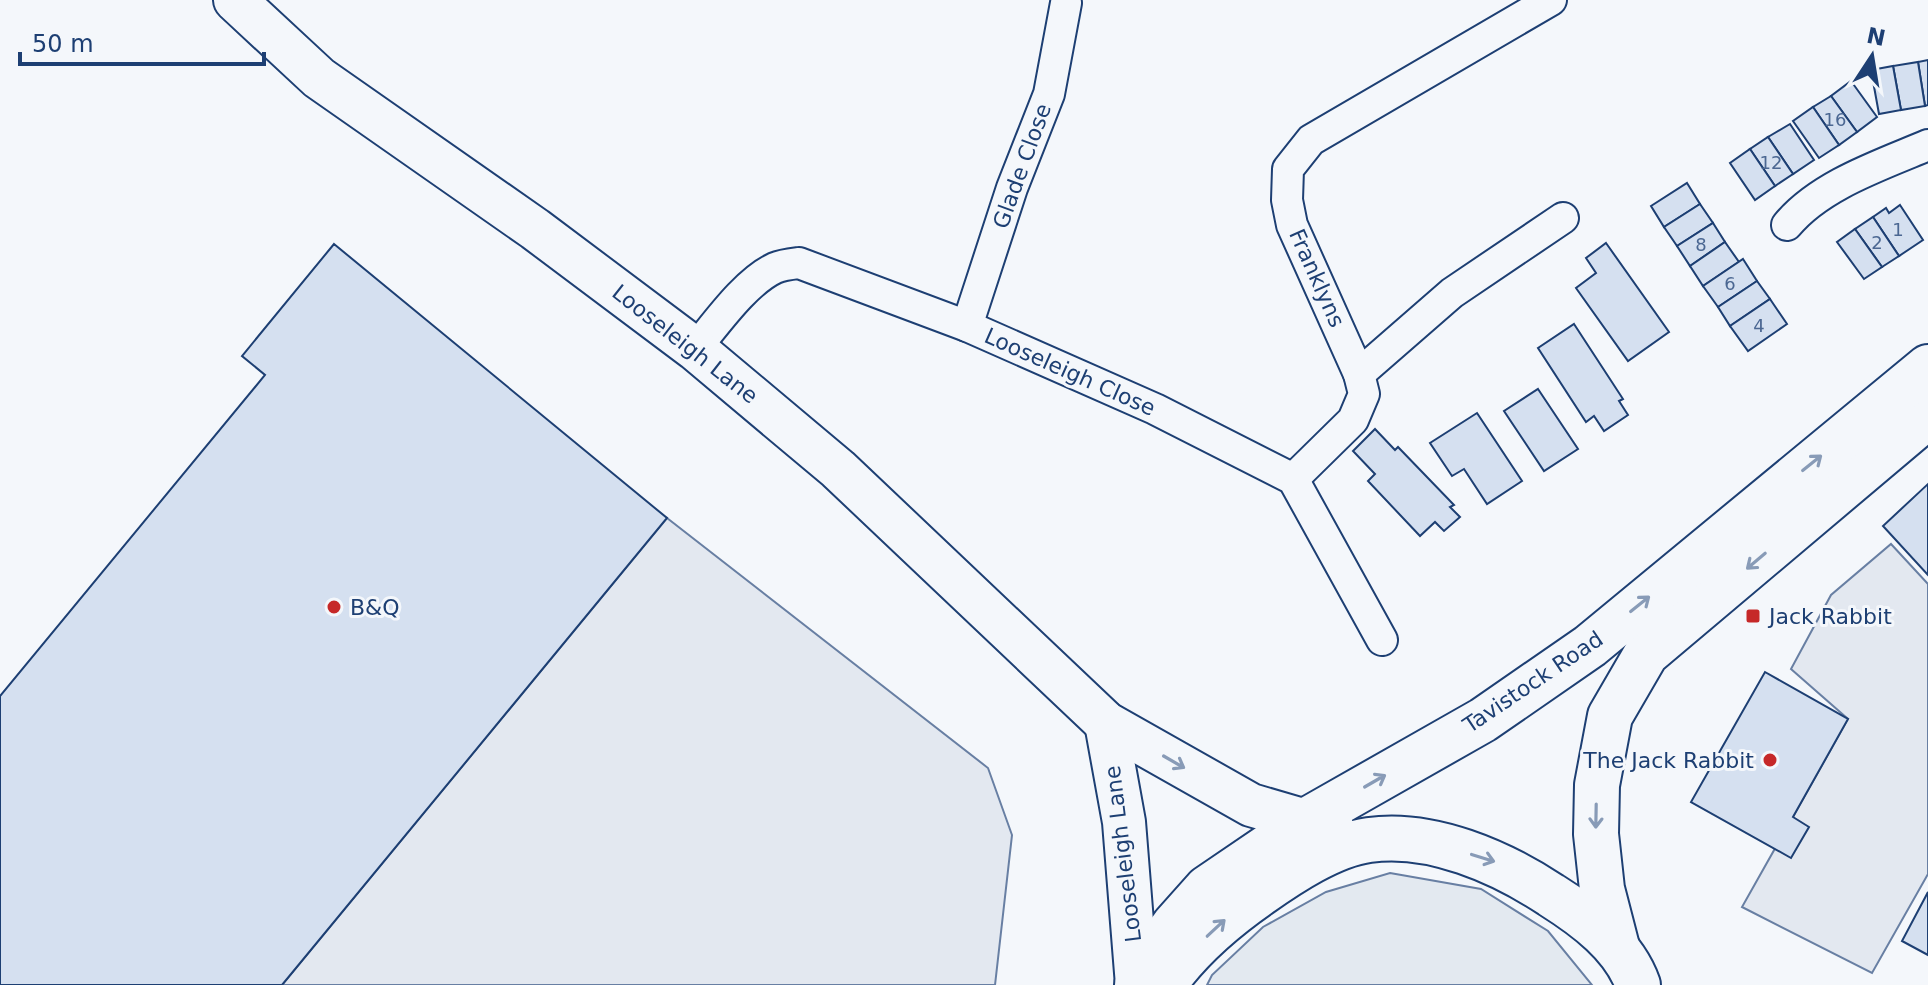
<svg xmlns="http://www.w3.org/2000/svg" width="1928" height="985" font-family="'DejaVu Sans',sans-serif">
<style>
.green{fill:#e3e9f0;stroke:#687fa3;stroke-width:2}
.parking{fill:#e3e8f0;stroke:#687fa3;stroke-width:2}
.building{fill:#d5e0f0;stroke:#1d3f73;stroke-width:2}
.lines{fill:none;stroke-linecap:round;stroke-linejoin:round}
.street-casing{stroke:#1d3f73;stroke-width:34}
.secondary-casing{stroke:#1d3f73;stroke-width:46}
.highway-casing{stroke:#1d3f73;stroke-width:48}
.street{stroke:#f4f7fb;stroke-width:30}
.secondary{stroke:#f4f7fb;stroke-width:42}
.highway{stroke:#f4f7fb;stroke-width:44}
.oneway{stroke:#889bb7}
.poi-dot{fill:#c62828;stroke:#f4f7fb;stroke-width:3}
.labels{text-anchor:middle;dominant-baseline:central;stroke-width:6;stroke-linejoin:round;paint-order:stroke}
.number-label{font-size:18px;fill:#4b6792}
.street-label{font-size:22px;fill:#1d3f73;stroke:#f4f7fb}
.poi-label{font-size:22px;fill:#1d3f73;stroke:#f4f7fb;text-anchor:start}
</style>
<rect width="100%" height="100%" fill="#f4f7fb"/>
<path class="green" d="M1390,873l91,16 67,42 44,54h-385l5,-10 51,-48 63,-35z"/>
<g class="parking">
<path d="M667,518l321,250 24,67 -17,150h-713z"/>
<path d="M1891,544l37,40v290l-56,99 -130,-66 106,-188 -57,-50 40,-74z"/>
</g>
<g class="building">
<path d="M1928,60v45l-3,1 -7,-44z"/>
<path d="M1918,62l7,44 -24,4 -8,-44z"/>
<path d="M1893,66l8,44 -22,4 -8,-44z"/>
<path d="M1851,81l26,36 -20,15 -26,-36z"/>
<path d="M1831,96l26,36 -18,13 -26,-38z"/>
<path d="M1813,107l26,38 -20,13 -26,-37z"/>
<path d="M1790,124l24,36 -21,14 -25,-37z"/>
<path d="M1768,137l25,37 -18,12 -25,-37z"/>
<path d="M1750,149l25,37 -20,14 -25,-37z"/>
<path d="M1687,183l13,21 -36,23 -13,-21z"/>
<path d="M1700,204l13,19 -36,23 -13,-19z"/>
<path d="M1900,205l23,35 -24,16 -26,-39 13,-9 3,5z"/>
<path d="M1873,217l26,39 -17,11 -27,-38z"/>
<path d="M1713,223l12,19 -35,24 -13,-20z"/>
<path d="M1855,229l27,38 -18,12 -27,-37z"/>
<path d="M1725,242l14,20 -36,24 -13,-20z"/>
<path d="M1606,243l63,89 -41,29 -52,-73 20,-15 -10,-15z"/>
<path d="M334,244l333,274 -385,467h-282v-289l265,-321 -23,-19z"/>
<path d="M1743,259l14,22 -39,26 -15,-21z"/>
<path d="M1757,281l13,18 -40,27 -12,-19z"/>
<path d="M1770,299l17,25 -39,27 -18,-25z"/>
<path d="M1574,324l49,75 -4,2 9,14 -24,16 -10,-15 -8,6 -48,-74z"/>
<path d="M1538,389l40,60 -34,22 -40,-60z"/>
<path d="M1477,413l45,68 -35,23 -23,-35 -12,7 -22,-33z"/>
<path d="M1375,429l20,21 3,-3 56,58 -4,2 10,10 -16,14 -9,-9 -15,14 -52,-55 7,-7 -22,-23z"/>
<path d="M1928,484v91l-45,-49z"/>
<path d="M1765,672l83,47 -55,98 16,10 -18,31 -100,-56z"/>
<path d="M1928,892v63l-26,-14z"/>
</g>
<g class="lines">
<g class="street-casing">
<g id="street">
<path d="M1787,225c33,-40 94,-60 141,-80"/>
<path d="M967,326l45,-138 37,-94 17,-91"/>
<path d="M695,349c21,-25 50,-67 80,-81 7,-3 16,-4 24,-5l168,63 188,83 138,70 89,161"/>
<path d="M1359,374l93,-81 111,-75"/>
<path d="M1293,479l60,-59 11,-26 -5,-20 -67,-149 -5,-25 1,-31 23,-29 240,-140"/>
</g>
</g>
<g class="secondary-casing">
<g id="secondary">
<path d="M235,0l84,78 216,151 160,120 143,120 268,254 145,82 82,24"/>
<path d="M1106,723l18,99 13,163"/>
</g>
</g>
<g class="highway-casing">
<g id="highway">
<path d="M1617,947l-15,-58 -6,-55 1,-49 13,-69 36,-62 282,-238"/>
<path d="M1137,985l10,-23 27,-37 33,-37 100,-68 176,-100 107,-74 338,-279"/>
<path d="M1164,985c25,-36 60,-66 96,-91 30,-21 72,-49 109,-54 62,-9 132,22 182,55 35,22 73,50 87,90"/>
</g>
</g>
<use href="#street" class="street"/>
<use href="#secondary" class="secondary"/>
<use href="#highway" class="highway"/>
</g>
<defs><path id="oneway-shaft" d="M-6 0H5M1.5-3L5.5 0L1.5 3" fill="none" stroke-width="1.6" stroke-linecap="round" stroke-linejoin="round" transform="scale(2)"/></defs>
<g class="oneway">
<use href="#oneway-shaft" transform="translate(1812 463) rotate(-39)"/>
<use href="#oneway-shaft" transform="translate(1756 561) rotate(140)"/>
<use href="#oneway-shaft" transform="translate(1640 604) rotate(-39)"/>
<use href="#oneway-shaft" transform="translate(1174 762) rotate(30)"/>
<use href="#oneway-shaft" transform="translate(1375 781) rotate(-30)"/>
<use href="#oneway-shaft" transform="translate(1596 816) rotate(91)"/>
<use href="#oneway-shaft" transform="translate(1483 858) rotate(17)"/>
<use href="#oneway-shaft" transform="translate(1216 928) rotate(-43)"/>
</g>
<g class="poi-dot">
<circle cx="334" cy="607" r="8"/>
<rect x="1745" y="608" width="16" height="16" rx="4"/>
<circle cx="1770" cy="760" r="8"/>
</g>
<g class="labels">
<g class="number-label">
<text x="1835" y="119">16</text>
<text x="1771" y="162">12</text>
<text x="1898" y="229">1</text>
<text x="1877" y="242">2</text>
<text x="1701" y="244">8</text>
<text x="1730" y="283">6</text>
<text x="1759" y="325">4</text>
</g>
<g class="street-label">
<text transform="translate(1022 166) rotate(-70)">Glade Close</text>
<text transform="translate(1317 278) rotate(66)">Franklyns</text>
<text transform="translate(685 344) rotate(38)">Looseleigh Lane</text>
<text transform="translate(1070 372) rotate(24)">Looseleigh Close</text>
<text transform="translate(1533 682) rotate(-34)">Tavistock Road</text>
<text transform="translate(1123 854) rotate(-97)">Looseleigh Lane</text>
</g>
<g class="poi-label">
<text x="350" y="607">B&amp;Q</text>
<text x="1769" y="616">Jack Rabbit</text>
<text x="1754" y="760" text-anchor="end">The Jack Rabbit</text>
</g>
</g>
<g transform="translate(1872 56) rotate(12)" stroke="#f4f7fb" stroke-width="6" paint-order="stroke">
<path d="M0-6L14 30L0 20L-14 30Z" fill="#1d3f73"/>
<text y="-12" font-size="22" font-weight="bold" text-anchor="middle" fill="#1d3f73">N</text>
</g>
<path d="M20 52v12h244v-12" fill="none" stroke="#1d3f73" stroke-width="4"/>
<text x="32" y="52" font-size="24" fill="#1d3f73" stroke="#f4f7fb" stroke-width="6" paint-order="stroke">50 m</text>
</svg>
